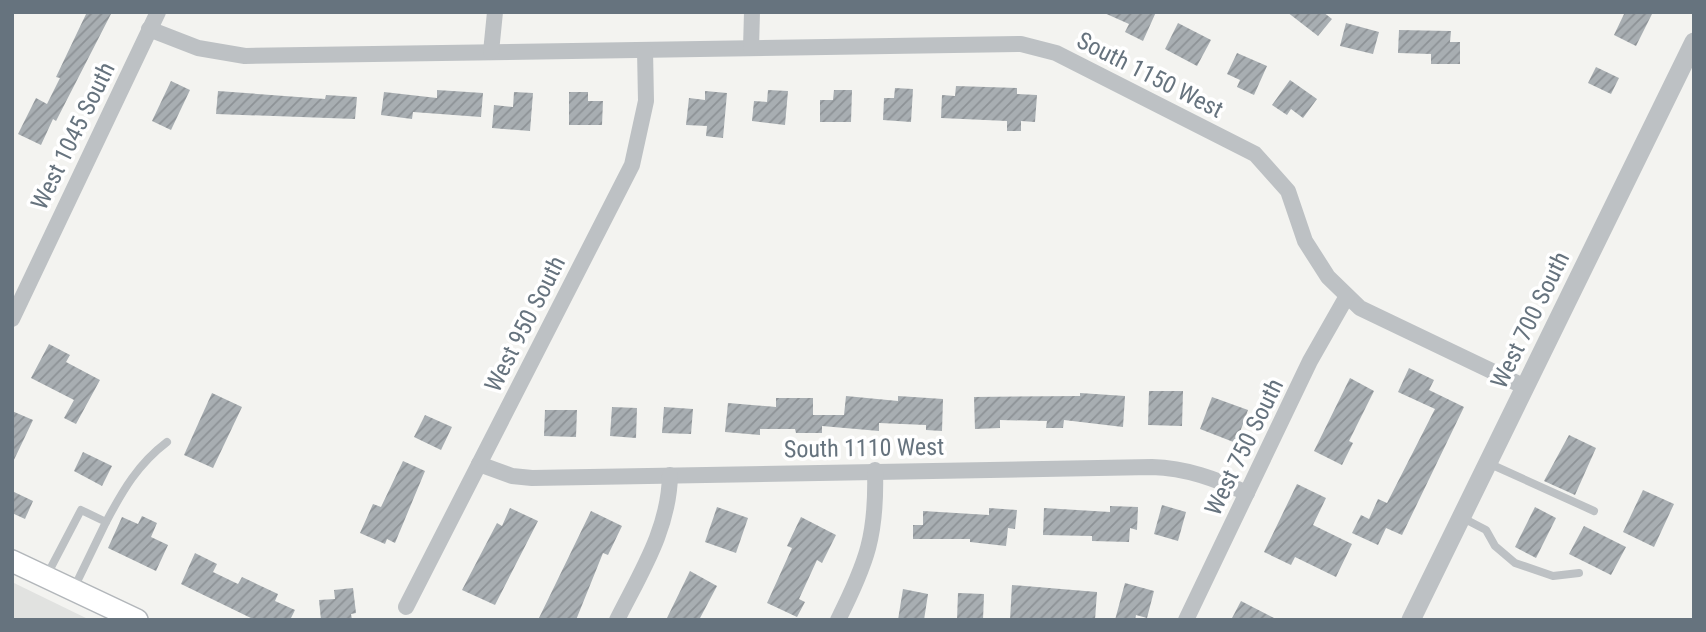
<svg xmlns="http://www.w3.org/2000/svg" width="1706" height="632" font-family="'Roboto Condensed',sans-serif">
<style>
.built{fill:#e1e2e0}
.building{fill:url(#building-hatch)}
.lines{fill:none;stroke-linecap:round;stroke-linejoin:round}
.secondary-casing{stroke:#b2b6ba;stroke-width:24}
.service{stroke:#bdc1c4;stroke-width:8}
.minor{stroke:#bdc1c4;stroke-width:16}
.tertiary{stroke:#bdc1c4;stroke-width:19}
.secondary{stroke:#fff;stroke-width:21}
.labels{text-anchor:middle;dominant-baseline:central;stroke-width:7;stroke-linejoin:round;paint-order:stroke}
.street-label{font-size:24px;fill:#66737e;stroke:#fff}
</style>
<defs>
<pattern id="building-hatch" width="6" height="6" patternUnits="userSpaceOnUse" patternTransform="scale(1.75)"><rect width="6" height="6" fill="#a8aeb2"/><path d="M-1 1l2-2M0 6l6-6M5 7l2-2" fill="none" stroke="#8d9296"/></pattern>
</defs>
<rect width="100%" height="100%" fill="#f3f3f0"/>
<path class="built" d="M12,582l78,38h-78z"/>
<g class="building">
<path d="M87,12h25l-56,109 -3,-2 -12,26 -23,-11 18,-36 11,6 13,-26 -4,-1z"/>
<path d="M1102,12h54l-13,29 -18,-9 4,-8z"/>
<path d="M1287,12h36l9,7 -14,17z"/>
<path d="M1625,12h28l-17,34 -22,-11z"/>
<path d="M1178,23l33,17 -14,26 -32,-17z"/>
<path d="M1346,23l33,9 -6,22 -33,-8z"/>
<path d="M1399,30l52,1 -1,11h10v22h-29v-10l-33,-1z"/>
<path d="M1237,53l30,13 -13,29 -17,-8 3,-7 -13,-6z"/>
<path d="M1596,67l23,11 -8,16 -23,-11z"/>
<path d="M1290,80l27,19 -14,19 -12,-9 -4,6 -15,-10z"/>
<path d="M171,81l19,9 -19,40 -19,-9z"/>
<path d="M956,86l61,2v6l20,1 -2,27 -14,-1v10h-14v-10l-66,-3 1,-23 13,1z"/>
<path d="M895,88l18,1 -2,33 -28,-2 1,-22h10z"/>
<path d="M437,90l46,3 -2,24 -68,-5 -1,7 -31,-4 3,-23 53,6z"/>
<path d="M768,90l20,1 -3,34 -33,-4 2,-20 13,1z"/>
<path d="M834,90h18l-1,32h-31v-22h13z"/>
<path d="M218,91l107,8 1,-4 31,2 -2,22 -139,-5z"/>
<path d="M705,91l22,2 -4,45 -17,-2 1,-10 -21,-1 3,-27 16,2z"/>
<path d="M514,92l19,1 -3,38 -38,-3 2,-23 19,2z"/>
<path d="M569,92h19v9h15l-1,24h-33z"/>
<path d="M49,344l21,11 -4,7 34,18 -24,44 -12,-6 10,-18 -43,-22z"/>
<path d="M1409,368l25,12 -5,10 35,17 -62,128 -16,-7 -8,17 -26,-12 9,-18 8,4 9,-20 9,4 48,-94 -37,-17z"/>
<path d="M1350,378l24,13 -25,50 4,2 -11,22 -28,-14z"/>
<path d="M1149,391h34l-1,35 -34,-1z"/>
<path d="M212,393l30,14 -29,61 -29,-13z"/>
<path d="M1080,393l45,3 -2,31 -59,-7 -1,8h-17l1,-7 -47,-1v8l-25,1 -1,-32 106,-1z"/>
<path d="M846,396l52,5v-5l45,3 -1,32 -16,-1v-5l-47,-2v8l-57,-5v7h-26l-1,-4h-35v6l-35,-3 3,-29 48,4v-9h37v17h31z"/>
<path d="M1212,397l36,13 -12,33 -36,-14z"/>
<path d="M612,407l25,1 -1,30 -26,-2z"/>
<path d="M664,407l29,2 -2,25 -29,-1z"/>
<path d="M545,410h32l-1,27 -32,-1z"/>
<path d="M12,411l21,9 -21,44z"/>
<path d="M425,415l27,12 -11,23 -27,-13z"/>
<path d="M1569,435l27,13 -21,47 -31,-14z"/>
<path d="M83,452l29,14 -10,20 -28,-15z"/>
<path d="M403,461l22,10 -30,72 -8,-4 -2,5 -25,-11 13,-29 8,3z"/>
<path d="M1297,484l29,14 -13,27 39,19 -16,33 -41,-20 -4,8 -27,-13z"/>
<path d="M1643,490l31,14 -20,43 -31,-15z"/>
<path d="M12,491l21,10 -8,18 -13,-6z"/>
<path d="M1162,505l24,7 -8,29 -24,-7z"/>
<path d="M1110,506l28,1 -1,23 -7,-2 -1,14 -37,-1v-5l-49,-1 1,-27 66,4z"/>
<path d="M717,507l31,11 -12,35 -31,-11z"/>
<path d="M1535,507l21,11 -20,40 -21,-11z"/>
<path d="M510,508l28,13 -43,84 -33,-15 35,-67 5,3z"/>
<path d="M989,508l28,2 -2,19 -7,-1 -2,18 -36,-4v-3h-57v-14h10v-14l66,4z"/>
<path d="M591,511l31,15 -14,29 -5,-2 -27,67h-38z"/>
<path d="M142,516l15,7 -6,14 17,8 -12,26 -48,-23 14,-31 16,7z"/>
<path d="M801,517l35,18 -14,28 -5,-3 -18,39 6,3 -8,15 -30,-14 25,-55 -5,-2z"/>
<path d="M1584,526l42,21 -15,28 -42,-21z"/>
<path d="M195,553l22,11 -4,8 25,12 4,-7 36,17 -3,7 20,9 -5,10h-35l-74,-36z"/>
<path d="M690,571l27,15 -18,34h-33z"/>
<path d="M1125,583l29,8 -7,27 -11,-3 -1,5h-20z"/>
<path d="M1012,585l85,7 -2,28h-85z"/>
<path d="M353,588l3,25 -5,1 1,6h-31l-2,-20 16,-1 -1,-9z"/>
<path d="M903,589l25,5 -4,26h-26z"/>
<path d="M958,593l26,1 -1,26h-26z"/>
<path d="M1241,601l37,19h-47z"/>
</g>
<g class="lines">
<g class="secondary-casing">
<path id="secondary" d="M12,561l125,59"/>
</g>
<g class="service">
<path d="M1488,463l106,48"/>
<path d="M1461,517l25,13 9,16 20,17 38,13 26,-3"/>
<path d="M106,522c17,-32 32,-58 61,-80"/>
<path d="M47,575l34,-65 25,12 -32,66"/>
</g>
<g class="minor">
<path d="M149,29l49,19 47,8 776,-12 35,9 199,101 33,37 17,50 23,36 32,31 165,79"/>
<path d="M751,48l1,-36"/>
<path d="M491,52l4,-40"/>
<path d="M12,319l146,-307"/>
<path d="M479,464l33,12 20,2 620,-11c35,1 63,12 95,26"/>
<path d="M406,607l226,-442 14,-64 -1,-51"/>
<path d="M617,620c24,-48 52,-91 53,-145"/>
<path d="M838,620c29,-58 39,-85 37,-150"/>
<path d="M1186,620l124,-259 37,-65"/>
</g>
<path class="tertiary" d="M1411,620l283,-578"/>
<use href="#secondary" class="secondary"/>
</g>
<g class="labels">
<g class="street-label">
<text transform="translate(1150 75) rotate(27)">South 1150 West</text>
<text transform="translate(73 136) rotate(-64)">West 1045 South</text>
<text transform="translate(1530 320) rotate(-64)">West 700 South</text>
<text transform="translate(525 324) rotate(-63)">West 950 South</text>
<text transform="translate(1244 447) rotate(-64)">West 750 South</text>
<text transform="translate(864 448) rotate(-1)">South 1110 West</text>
</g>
</g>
<rect width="1706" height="632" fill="none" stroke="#66737e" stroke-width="28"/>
</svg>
